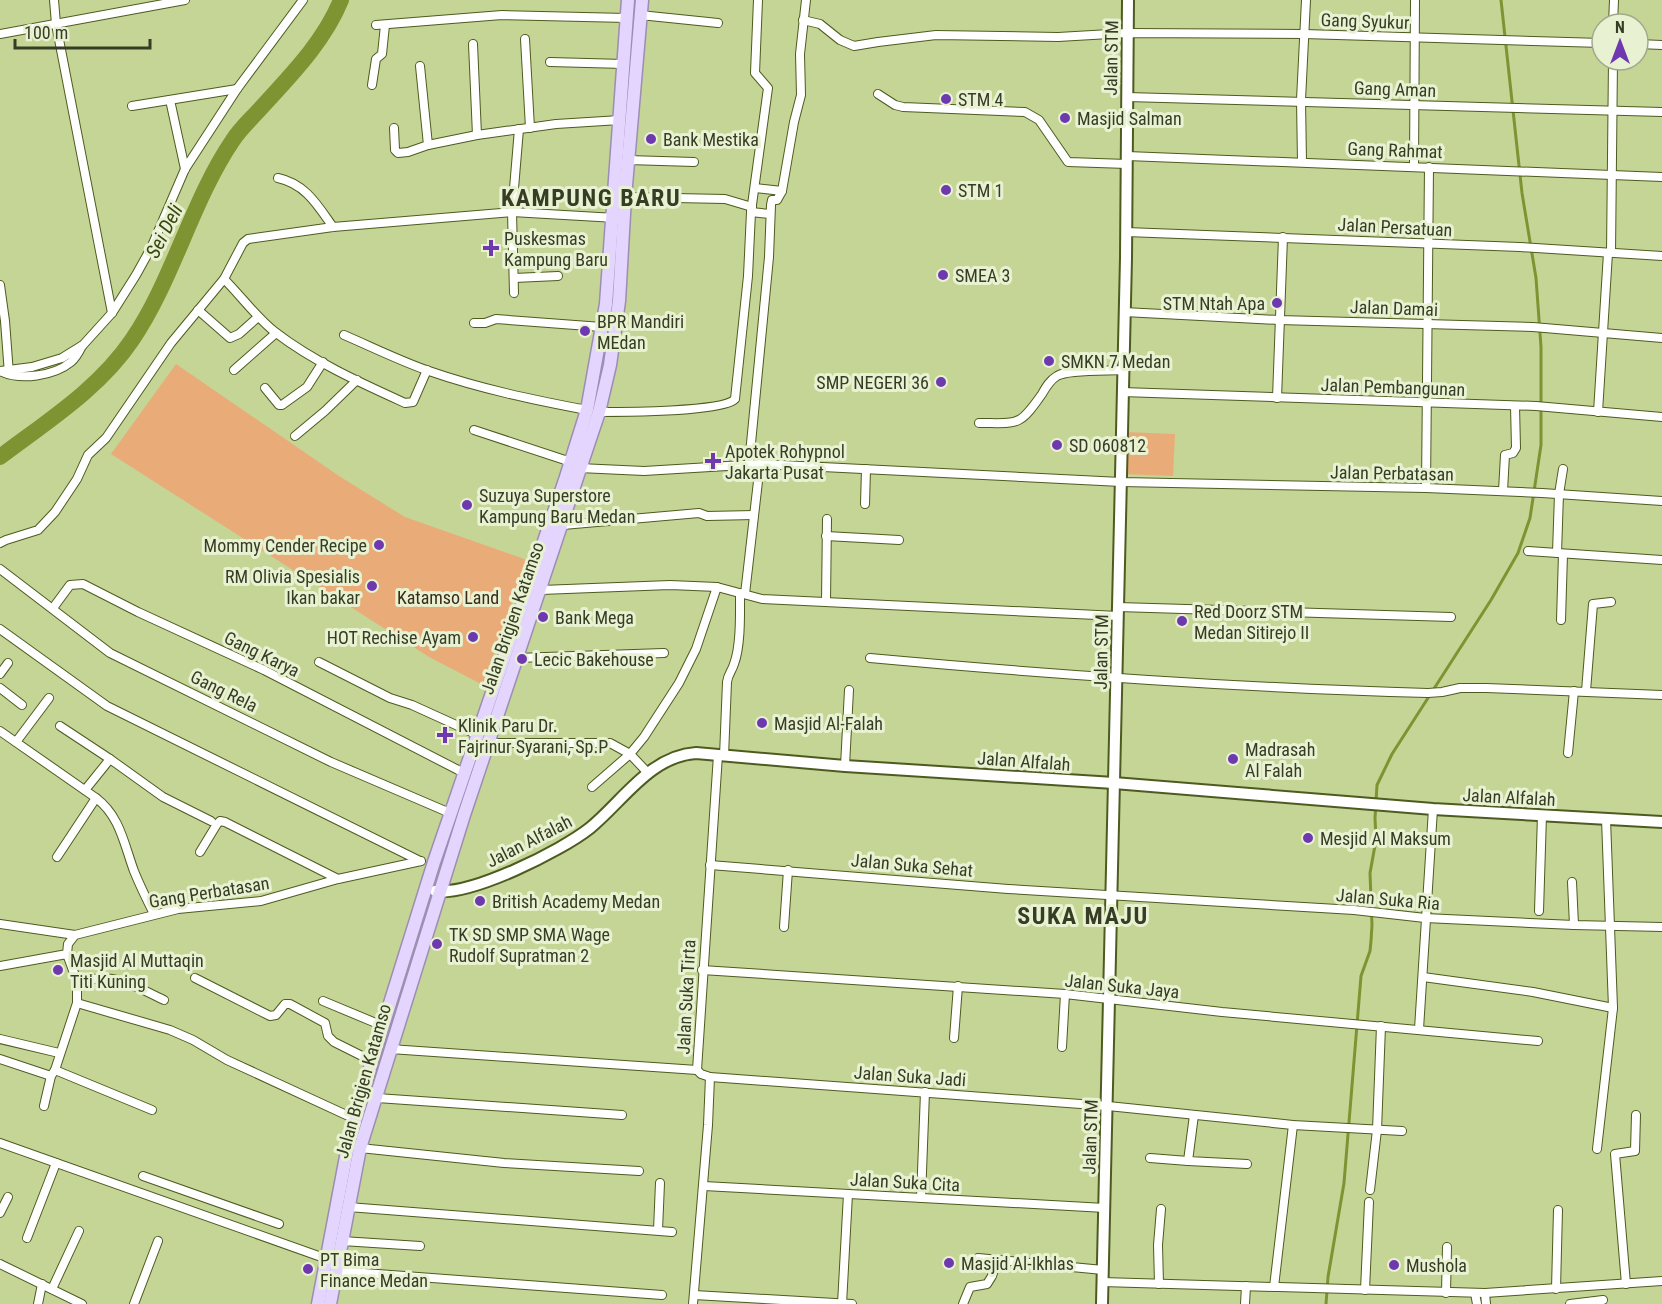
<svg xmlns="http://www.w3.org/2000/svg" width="1662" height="1304" font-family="'Roboto Condensed',sans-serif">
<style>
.green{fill:#e9ac79}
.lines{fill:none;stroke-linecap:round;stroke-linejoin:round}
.stream{stroke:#7e9331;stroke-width:3}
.river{stroke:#7e9331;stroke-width:16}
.minor-casing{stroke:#4e5b20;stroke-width:10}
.tertiary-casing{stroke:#4e5b20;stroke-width:14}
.primary-casing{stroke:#9c8eb2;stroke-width:15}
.minor{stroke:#fff;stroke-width:8}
.tertiary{stroke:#fff;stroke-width:10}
.primary{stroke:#e4d5ff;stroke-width:12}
.poi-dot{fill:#6e39af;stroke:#e8f2d2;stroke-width:2}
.labels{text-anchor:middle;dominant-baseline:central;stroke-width:6;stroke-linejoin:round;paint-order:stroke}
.street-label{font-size:18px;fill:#373d24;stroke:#e8f2d2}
.poi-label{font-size:18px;fill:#373d24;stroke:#e8f2d2;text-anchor:start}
.park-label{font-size:18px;fill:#3b291a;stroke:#e8f2d2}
.water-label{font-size:20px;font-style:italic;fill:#3a4512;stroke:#e8f2d2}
.district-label{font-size:24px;font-weight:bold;letter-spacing:1.5px;fill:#373d24;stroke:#e8f2d2}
</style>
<rect width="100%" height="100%" fill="#c4d596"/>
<g class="green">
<path d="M176,364l163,112 66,41 122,43 -44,125 -54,-28 -318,-203z"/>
<path d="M1125,432l50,2 -2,42 -50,-2z"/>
</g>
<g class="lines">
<path class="stream" d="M1326,1304l2,-27 16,-94 17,-207 9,-25 1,-10 1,-16 -2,-52 6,-33 -1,-22 2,-33 15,-31 99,-154 27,-47 12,-35 11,-73v-98l-5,-69 -14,-85 -21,-193"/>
<path class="river" d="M0,457c46,-35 99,-68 132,-117 41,-60 60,-140 101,-200 7,-11 18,-21 27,-31 30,-33 64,-67 81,-109"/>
<g class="minor-casing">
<g id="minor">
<path d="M54,0l2,24 56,289"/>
<path d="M640,15l78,8"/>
<path d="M803,20l17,4 20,16 14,6 24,-4 58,-7 122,2 69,-4 177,1 298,9"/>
<path d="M1613,24l1,-24"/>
<path d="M376,25l126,-10 125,3"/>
<path d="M0,34l185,-34"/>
<path d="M525,39l5,89"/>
<path d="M473,44l4,91"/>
<path d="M1638,44l24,1"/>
<path d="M550,62l74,2"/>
<path d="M420,66l8,79"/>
<path d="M372,85l4,-26 6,-5 3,-29"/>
<path d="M878,94l17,11 8,2 122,5 14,8 29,42 59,2"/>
<path d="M1127,97l535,15"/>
<path d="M170,100l15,69"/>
<path d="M132,106l105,-17"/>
<path d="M394,128l1,22 3,3 10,-1 20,-7 49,-10 79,-11 64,-4"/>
<path d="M1127,156l535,21"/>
<path d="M628,160l66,2"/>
<path d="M1302,162l-1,-62 5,-100"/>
<path d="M1414,166l1,-166"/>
<path d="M278,178c28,6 40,28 55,49"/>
<path d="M755,188l27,3"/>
<path d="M625,197l100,2 27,8"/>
<path d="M751,212l19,2"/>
<path d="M1126,232l394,15 142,9"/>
<path d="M1611,253l2,-193"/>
<path d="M514,278l44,-2"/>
<path d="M224,279c17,17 32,38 51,53 39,30 86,51 130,71l8,-1 14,-32"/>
<path d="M0,285l5,36 4,53"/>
<path d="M514,293l-2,-81 7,-83"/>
<path d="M198,310l32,28 9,-4 19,-17"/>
<path d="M1124,312l155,8 254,7 129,11"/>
<path d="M474,323h11l11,-4 106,8"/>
<path d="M344,335c28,12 56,26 85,36 52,18 105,29 158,39"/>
<path d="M234,370l42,-37"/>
<path d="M0,371l32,-4 30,-9 21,-13 29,-32 24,-38 15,-27 34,-79 52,-80 66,-89"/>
<path d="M0,371c20,10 54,5 71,-9 5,-4 8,-10 11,-16"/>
<path d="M265,388l14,17h3l25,-18 16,-25"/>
<path d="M1122,392l414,14 126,11"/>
<path d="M1277,398l6,-161"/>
<path d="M599,412c22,0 125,0 136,-13l13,-123 3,-64 17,-124 -13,-15 3,-73"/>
<path d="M1598,412l10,-159"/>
<path d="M979,423c40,0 40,4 63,-29 4,-7 8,-14 15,-18 11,-7 51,-5 66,-6"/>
<path d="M474,430l97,32"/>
<path d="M295,436l30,-25 32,-31"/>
<path d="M749,464l20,-207 2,-52 1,-5h5l5,-9 12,-69 7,-27 -1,-41 6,-54"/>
<path d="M579,468l65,3 116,-7 361,18 305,6 116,5 120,8"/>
<path d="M1426,488l3,-321"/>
<path d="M1503,491l2,-36 8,-2 3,-5 -1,-42"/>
<path d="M865,504l1,-35"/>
<path d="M563,525l136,-12 8,3 47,-1"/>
<path d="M826,536l73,4"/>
<path d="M0,543l6,-3 32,-10 17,-18 22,-33 11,-24 18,-17 65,-95 53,-64 19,-36 5,-4 85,-12 179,-15 104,6"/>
<path d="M1528,551l134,9"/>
<path d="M1557,553l2,-59 4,-25"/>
<path d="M0,569l110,84 221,109 119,51"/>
<path d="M541,590l129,-5 47,2 45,12 356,17"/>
<path d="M745,594l15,-130"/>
<path d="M826,601l1,-82"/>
<path d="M1118,607l333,10"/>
<path d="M53,608l17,-23 13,-1 55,28 126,58 200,103"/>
<path d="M1561,620l2,-66"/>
<path d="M0,629l107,77 313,155"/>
<path d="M516,658l148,-5"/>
<path d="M870,658c186,17 372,30 558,35l14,-1 18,-4h26l176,7"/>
<path d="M319,662l71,36 22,7 66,30"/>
<path d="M0,674l8,-11"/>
<path d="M0,688l22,17"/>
<path d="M1586,691l7,-87 18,-2"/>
<path d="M60,726l50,33"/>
<path d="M0,731l96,67c24,18 28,46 38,73 6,15 13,29 20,43"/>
<path d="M16,742l33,-44"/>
<path d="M488,743h122l20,11 18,19"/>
<path d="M1568,753l6,-62"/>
<path d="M724,756l3,-74c1,-8 5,-11 7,-18 7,-18 6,-51 6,-71"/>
<path d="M845,766l4,-76"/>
<path d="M592,787l38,-33 14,-17 35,-54 17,-34 21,-62"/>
<path d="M85,790l25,-31 53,38 48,24"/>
<path d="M200,852l17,-28 3,-3 5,1 113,57"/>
<path d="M57,857l39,-59"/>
<path d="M710,865l298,24 346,21 71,8 149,7 88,2"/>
<path d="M1572,882l2,43"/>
<path d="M1539,911l3,-96"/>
<path d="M0,924l75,11"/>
<path d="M784,927l4,-57"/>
<path d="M0,966l67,-12 1,-10 7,-9 103,-26 83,-8 77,-22 83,-18"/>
<path d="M702,970l363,24 157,18 316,29"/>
<path d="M1423,977l110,15 80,16 -7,-189"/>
<path d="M195,978l75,38 6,-1 9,-11h5l35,19 3,13 6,6 38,19"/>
<path d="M77,981c42,-7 49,1 87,19"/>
<path d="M323,1001l60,25"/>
<path d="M77,1003l93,27 23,10 34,20 128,59"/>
<path d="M1419,1029l14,-220"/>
<path d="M954,1038l4,-52"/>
<path d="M0,1039l59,14"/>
<path d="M1062,1047l3,-53"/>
<path d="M390,1049l307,21 4,4 9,3 398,29 185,19 109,6"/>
<path d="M0,1059l51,17"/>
<path d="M55,1070l97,40"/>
<path d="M697,1070l21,-315"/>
<path d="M377,1098l245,17"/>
<path d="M44,1106l7,-30 4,-6 22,-67v-22l-10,-27"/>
<path d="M1194,1115l-6,46 59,3"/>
<path d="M0,1143l327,116"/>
<path d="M360,1148l144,15 135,8"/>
<path d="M1597,1149l16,-141"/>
<path d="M1150,1158l38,3"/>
<path d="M143,1176l136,48"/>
<path d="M704,1186l401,22"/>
<path d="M1370,1190l7,-60 4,-104"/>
<path d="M921,1198l4,-106"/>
<path d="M348,1207l324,25"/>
<path d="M0,1213l8,-16"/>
<path d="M658,1230l2,-47"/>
<path d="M27,1238l29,-75"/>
<path d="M342,1241l78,5"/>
<path d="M978,1258l125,12"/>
<path d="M0,1264l82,40"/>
<path d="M337,1271l325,24"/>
<path d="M1102,1282l383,11 177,-12"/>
<path d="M1159,1284l-1,-39 3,-36"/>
<path d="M1626,1284l-11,-130 20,-3 1,-36"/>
<path d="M1274,1287l19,-162"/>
<path d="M52,1289l27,-58"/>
<path d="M1556,1289l2,-79"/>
<path d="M1365,1290l4,-88"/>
<path d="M1446,1293l1,-46"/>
<path d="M1475,1293l2,11"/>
<path d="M1485,1293l1,11"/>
<path d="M694,1295l158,9"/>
<path d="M38,1304l4,-20"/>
<path d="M134,1304l24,-63"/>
<path d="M693,1304l15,-179 2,-48"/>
<path d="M842,1304l6,-110"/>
<path d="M963,1304l7,-17 17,-3 5,-8 5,-15"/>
<path d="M1245,1304l1,-18"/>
<path d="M1570,1304l33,-4"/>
</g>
</g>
<g class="tertiary-casing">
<g id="tertiary">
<path d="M435,891c36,5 126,-40 155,-63 33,-27 60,-72 106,-75l149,13 269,17 319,26 229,13"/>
<path d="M1102,1304l24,-1046 2,-258"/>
</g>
</g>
<g class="primary-casing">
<g id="primary">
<path d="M318,1304l30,-158 24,-85 62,-199 131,-382 22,-70 19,-106 22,-304"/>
<path d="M330,1304l30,-156 104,-333 135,-403 11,-47 9,-64 6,-104 17,-197"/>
</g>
</g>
<use href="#minor" class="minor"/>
<use href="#tertiary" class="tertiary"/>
<use href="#primary" class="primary"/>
</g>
<g class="poi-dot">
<circle cx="946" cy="99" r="6"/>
<circle cx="1065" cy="118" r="6"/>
<circle cx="651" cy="139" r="6"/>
<circle cx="946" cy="190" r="6"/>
<path d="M488 239h6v6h6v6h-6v6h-6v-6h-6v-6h6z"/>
<circle cx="943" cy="275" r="6"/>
<circle cx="1277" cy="303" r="6"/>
<circle cx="585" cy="331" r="6"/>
<circle cx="1049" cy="361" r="6"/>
<circle cx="941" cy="382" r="6"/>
<circle cx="1057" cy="445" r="6"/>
<path d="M710 452h6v6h6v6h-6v6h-6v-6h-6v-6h6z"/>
<circle cx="467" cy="505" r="6"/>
<circle cx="379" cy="545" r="6"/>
<circle cx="372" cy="586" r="6"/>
<circle cx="543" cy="617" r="6"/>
<circle cx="1182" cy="621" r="6"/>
<circle cx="473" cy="637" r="6"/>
<circle cx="522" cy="659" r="6"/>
<circle cx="762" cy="723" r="6"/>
<path d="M442 726h6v6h6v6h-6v6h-6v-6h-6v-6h6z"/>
<circle cx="1233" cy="759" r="6"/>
<circle cx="1308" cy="838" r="6"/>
<circle cx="480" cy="901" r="6"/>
<circle cx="437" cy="944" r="6"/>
<circle cx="58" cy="970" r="6"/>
<circle cx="949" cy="1263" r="6"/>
<circle cx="1394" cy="1265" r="6"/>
<circle cx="308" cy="1269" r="6"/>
</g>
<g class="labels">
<g class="street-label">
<text transform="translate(1365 21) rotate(2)">Gang Syukur</text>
<text transform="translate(1111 58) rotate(-89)">Jalan STM</text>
<text transform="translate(1395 89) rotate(2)">Gang Aman</text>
<text transform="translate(1395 150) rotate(2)">Gang Rahmat</text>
<text transform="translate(1395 227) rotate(3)">Jalan Persatuan</text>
<text transform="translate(1394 308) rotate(2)">Jalan Damai</text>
<text transform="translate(1393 387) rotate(2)">Jalan Pembangunan</text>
<text transform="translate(1392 473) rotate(1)">Jalan Perbatasan</text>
<text transform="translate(512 618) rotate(-71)">Jalan Brigjen Katamso</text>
<text transform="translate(1101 652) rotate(-89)">Jalan STM</text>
<text transform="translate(262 654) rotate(26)">Gang Karya</text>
<text transform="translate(224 691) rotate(26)">Gang Rela</text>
<text transform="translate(1024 761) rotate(4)">Jalan Alfalah</text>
<text transform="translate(1509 797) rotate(3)">Jalan Alfalah</text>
<text transform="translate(529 841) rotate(-27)">Jalan Alfalah</text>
<text transform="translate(912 865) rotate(5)">Jalan Suka Sehat</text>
<text transform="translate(209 892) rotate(-9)">Gang Perbatasan</text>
<text transform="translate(1388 899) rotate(5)">Jalan Suka Ria</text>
<text transform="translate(1122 986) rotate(6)">Jalan Suka Jaya</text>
<text transform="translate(686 997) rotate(-87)">Jalan Suka Tirta</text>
<text transform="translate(910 1076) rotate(4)">Jalan Suka Jadi</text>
<text transform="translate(363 1081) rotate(-74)">Jalan Brigjen Katamso</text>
<text transform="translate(1090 1137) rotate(-88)">Jalan STM</text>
<text transform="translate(905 1182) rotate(3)">Jalan Suka Cita</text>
</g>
<g class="poi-label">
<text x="958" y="99">STM 4</text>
<text x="1077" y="118">Masjid Salman</text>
<text x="663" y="139">Bank Mestika</text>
<text x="958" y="190">STM 1</text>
<text x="504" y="238">Puskesmas<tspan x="504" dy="21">Kampung Baru</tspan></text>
<text x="955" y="275">SMEA 3</text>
<text x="1265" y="303" text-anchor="end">STM Ntah Apa</text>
<text x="597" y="321">BPR Mandiri<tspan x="597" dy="21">MEdan</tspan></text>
<text x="1061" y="361">SMKN 7 Medan</text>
<text x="929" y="382" text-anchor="end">SMP NEGERI 36</text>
<text x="1069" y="445">SD 060812</text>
<text x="725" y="451">Apotek Rohypnol<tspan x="725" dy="21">Jakarta Pusat</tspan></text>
<text x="479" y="495">Suzuya Superstore<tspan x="479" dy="21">Kampung Baru Medan</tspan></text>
<text x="367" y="545" text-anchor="end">Mommy Cender Recipe</text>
<text x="360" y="576" text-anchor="end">RM Olivia Spesialis<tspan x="360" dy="21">Ikan bakar</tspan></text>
<text x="1194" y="611">Red Doorz STM<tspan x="1194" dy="21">Medan Sitirejo II</tspan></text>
<text x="555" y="617">Bank Mega</text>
<text x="461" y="637" text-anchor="end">HOT Rechise Ayam</text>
<text x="534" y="659">Lecic Bakehouse</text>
<text x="774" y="723">Masjid Al-Falah</text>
<text x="458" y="725">Klinik Paru Dr.<tspan x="458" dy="21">Fajrinur Syarani, Sp.P</tspan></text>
<text x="1245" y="749">Madrasah<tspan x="1245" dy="21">Al Falah</tspan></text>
<text x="1320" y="838">Mesjid Al Maksum</text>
<text x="492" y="901">British Academy Medan</text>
<text x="449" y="934">TK SD SMP SMA Wage<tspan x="449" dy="21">Rudolf Supratman 2</tspan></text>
<text x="70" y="960">Masjid Al Muttaqin<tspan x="70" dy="21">Titi Kuning</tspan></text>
<text x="320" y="1259">PT Bima<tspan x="320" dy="21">Finance Medan</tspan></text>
<text x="961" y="1263">Masjid Al-Ikhlas</text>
<text x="1406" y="1265">Mushola</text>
</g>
<g class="park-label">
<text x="448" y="597">Katamso Land</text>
</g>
<g class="water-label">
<text transform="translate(164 231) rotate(-63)">Sei Deli</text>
</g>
<g class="district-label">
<text x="591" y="198">KAMPUNG BARU</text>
<text x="1083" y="916">SUKA MAJU</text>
</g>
</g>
<g transform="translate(1620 42)"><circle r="28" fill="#e8f2d2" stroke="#a1aa8c" stroke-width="1.5"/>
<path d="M0-4.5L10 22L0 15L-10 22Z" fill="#6e39af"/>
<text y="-9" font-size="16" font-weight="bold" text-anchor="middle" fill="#373d24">N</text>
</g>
<path d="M15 39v9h135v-9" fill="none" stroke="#373d24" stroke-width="3"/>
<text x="24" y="39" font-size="18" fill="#373d24" stroke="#e8f2d2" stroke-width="4.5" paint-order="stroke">100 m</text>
</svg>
